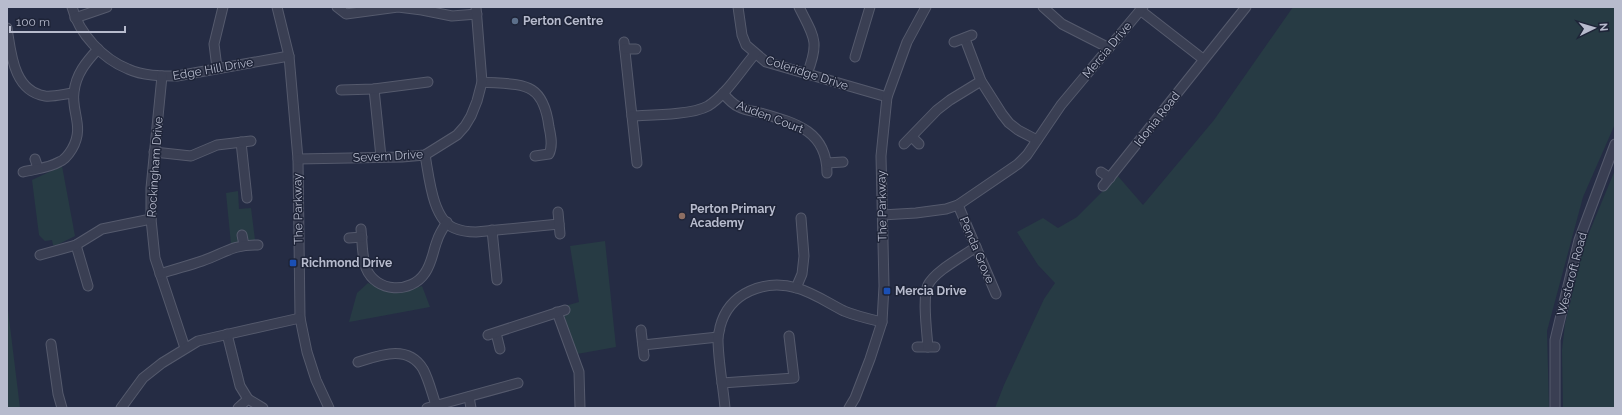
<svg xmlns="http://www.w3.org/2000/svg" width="1622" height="415" font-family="Raleway,sans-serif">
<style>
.green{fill:#273b44}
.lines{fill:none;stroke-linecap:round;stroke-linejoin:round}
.minor-casing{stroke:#555a6d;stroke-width:11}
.minor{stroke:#3a3f53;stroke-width:9}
.service-dot{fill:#5c6f8a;stroke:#1e2438;stroke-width:1.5}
.education-dot{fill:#8d6e63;stroke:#1e2438;stroke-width:1.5}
.transit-dot{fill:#1a4fb4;stroke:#1e2438;stroke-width:1.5}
.labels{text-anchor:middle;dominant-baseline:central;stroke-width:3;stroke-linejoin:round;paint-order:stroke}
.poi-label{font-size:12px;font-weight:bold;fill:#b7bbcd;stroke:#1e2438;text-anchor:start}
.street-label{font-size:12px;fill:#b7bbcd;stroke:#1e2438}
</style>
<rect width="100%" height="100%" fill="#252c44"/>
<g class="green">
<path d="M1293,7h322v117l-32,73 -36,134 2,77h-554l9,-23 40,-86 11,-16 -17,-18 -21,-33 26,-14 15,10 19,-11 27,-27h2l11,-15 26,30 71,-85z"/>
<path d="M62,166l13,70 -18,9h-4l-1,-5 -7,1 -6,-6 -7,-55z"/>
<path d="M1615,170v238h-52l-1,-58 3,-26 19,-79z"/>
<path d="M238,191l1,18 12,-1 4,32h-6l-3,-2 -7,2 -1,3 -7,1 -5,-51z"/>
<path d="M605,241l11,106 -39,7 -13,-39 1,-9 14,-4 -9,-56z"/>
<path d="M368,283c25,10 28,11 54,3l8,21 -81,15 8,-29z"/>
<path d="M7,302l13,106h-13z"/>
</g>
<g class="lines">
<g class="minor-casing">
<g id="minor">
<path d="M72,7c7,27 31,52 56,62 15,7 33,7 49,7l112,-20"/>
<path d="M277,7l12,49 9,103 2,159 7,34 9,28 13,28"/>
<path d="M337,7l9,7 52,-7 24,3 30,6 25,-2"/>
<path d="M738,7l4,28 4,10 20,17 121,35"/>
<path d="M799,7c15,30 21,34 8,67"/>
<path d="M1043,7l19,17 47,24"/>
<path d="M1140,10l63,49"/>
<path d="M75,18l32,-11"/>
<path d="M7,28c4,24 6,63 38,68 9,1 19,-2 28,-3"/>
<path d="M965,39l16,42 21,33 7,9 9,7 19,10"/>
<path d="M624,42l13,121"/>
<path d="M954,42l18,-7"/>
<path d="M625,49h11"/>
<path d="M855,57l15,-50"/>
<path d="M217,68l-3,-24 9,-37"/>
<path d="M162,76l-11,112v31l4,39 30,90"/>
<path d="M482,82c40,3 61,-2 67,45 2,9 4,19 0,27l-14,2"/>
<path d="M374,89l7,68"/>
<path d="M341,90l33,-1 54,-7"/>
<path d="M723,93c4,5 9,11 16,14 5,3 12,4 18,5 35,10 70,17 70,61"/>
<path d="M632,116c19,-1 60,-1 76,-10 18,-11 33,-36 47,-52"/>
<path d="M912,137l7,7"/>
<path d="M241,142l6,56"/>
<path d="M904,144l33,-34 13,-10 31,-19"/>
<path d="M154,152l37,4 26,-11 34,-4"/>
<path d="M425,155c4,20 7,64 29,73 7,3 15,4 22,4l83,-8"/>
<path d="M35,159l3,9"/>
<path d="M298,159l104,-2 23,-2 32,-20 8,-9 6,-10 6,-15 5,-19 -6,-75"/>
<path d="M827,163l16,-1"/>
<path d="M23,172c12,-3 26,-4 36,-10 6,-2 10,-8 13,-13 13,-22 -1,-37 2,-57 2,-18 12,-30 24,-43"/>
<path d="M1101,172l9,6"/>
<path d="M1103,186l143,-179"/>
<path d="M958,205l38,89"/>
<path d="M558,212l2,22"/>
<path d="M882,215l34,-2 30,-4 12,-4 60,-41 9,-9 34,-50 82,-98"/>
<path d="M361,229c1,10 1,29 5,39 10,25 45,26 59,5 7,-10 8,-22 12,-32 2,-7 6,-13 10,-19"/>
<path d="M492,230l5,50"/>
<path d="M242,235l2,10"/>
<path d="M349,238l13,-1"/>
<path d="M76,245l12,41"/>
<path d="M40,255l36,-10 26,-16 49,-10"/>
<path d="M160,274c14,-5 28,-8 42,-13 21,-7 31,-17 56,-16"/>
<path d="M796,288l6,-14 2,-18 -3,-38"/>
<path d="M557,312l22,60 1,36"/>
<path d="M641,330l3,26"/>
<path d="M496,333l4,16"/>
<path d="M227,334l13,52 8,13 15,9"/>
<path d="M488,335l77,-25"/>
<path d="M51,344l7,50 4,14"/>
<path d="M643,345l75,-8"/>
<path d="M917,347h18"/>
<path d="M928,347c-1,-14 -6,-50 0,-62 7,-14 34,-28 48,-38"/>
<path d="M358,362c22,-7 50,-18 65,7 6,11 9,25 13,36"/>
<path d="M722,383l72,-5 -5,-42"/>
<path d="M469,397l2,11"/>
<path d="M121,408l22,-30 19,-15 36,-22 102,-23"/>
<path d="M238,408l10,-9"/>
<path d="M427,408l91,-25"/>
<path d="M725,408c-2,-23 -7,-47 -7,-70 0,-4 2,-8 2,-11 9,-35 45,-48 77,-39 17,5 31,15 47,23 12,5 25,8 38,11"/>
<path d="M849,408l6,-10 15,-39 12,-37 2,-36 -3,-130 6,-59 20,-55 19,-35"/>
<path d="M1555,408v-68l24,-100 36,-96"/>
</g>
</g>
<use href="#minor" class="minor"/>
</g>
<circle class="service-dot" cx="515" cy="21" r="4"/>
<circle class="education-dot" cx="682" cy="216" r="4"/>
<g class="transit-dot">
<rect x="289" y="259" width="8" height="8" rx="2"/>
<rect x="883" y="287" width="8" height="8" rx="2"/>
</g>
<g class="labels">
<g class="poi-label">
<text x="523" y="21">Perton Centre</text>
<text x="690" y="209">Perton Primary<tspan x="690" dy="14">Academy</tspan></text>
<text x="301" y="263">Richmond Drive</text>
<text x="895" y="291">Mercia Drive</text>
</g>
<g class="street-label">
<text transform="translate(1107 50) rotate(-50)">Mercia Drive</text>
<text transform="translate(213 69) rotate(-10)">Edge Hill Drive</text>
<text transform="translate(807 73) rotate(18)">Coleridge Drive</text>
<text transform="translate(770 117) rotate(21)">Auden Court</text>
<text transform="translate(1157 119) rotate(-52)">Idonia Road</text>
<text transform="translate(388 156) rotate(-3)">Severn Drive</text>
<text transform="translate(155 167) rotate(-86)">Rockingham Drive</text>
<text transform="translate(882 206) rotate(-91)">The Parkway</text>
<text transform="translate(298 209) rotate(-91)">The Parkway</text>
<text transform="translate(977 250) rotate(67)">Penda Grove</text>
<text transform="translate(1572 274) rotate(-75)">Westcroft Road</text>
</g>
</g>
<rect width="1622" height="415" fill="none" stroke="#b7bbcd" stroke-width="16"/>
<g transform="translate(1594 28) rotate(85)" stroke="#1e2438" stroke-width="3" paint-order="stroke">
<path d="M0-3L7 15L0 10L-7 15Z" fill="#b7bbcd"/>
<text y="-6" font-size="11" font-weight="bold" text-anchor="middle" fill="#b7bbcd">N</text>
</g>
<path d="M10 26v6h115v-6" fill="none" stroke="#b7bbcd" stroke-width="2"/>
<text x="16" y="26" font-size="12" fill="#b7bbcd" stroke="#1e2438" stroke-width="3" paint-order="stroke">100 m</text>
</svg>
